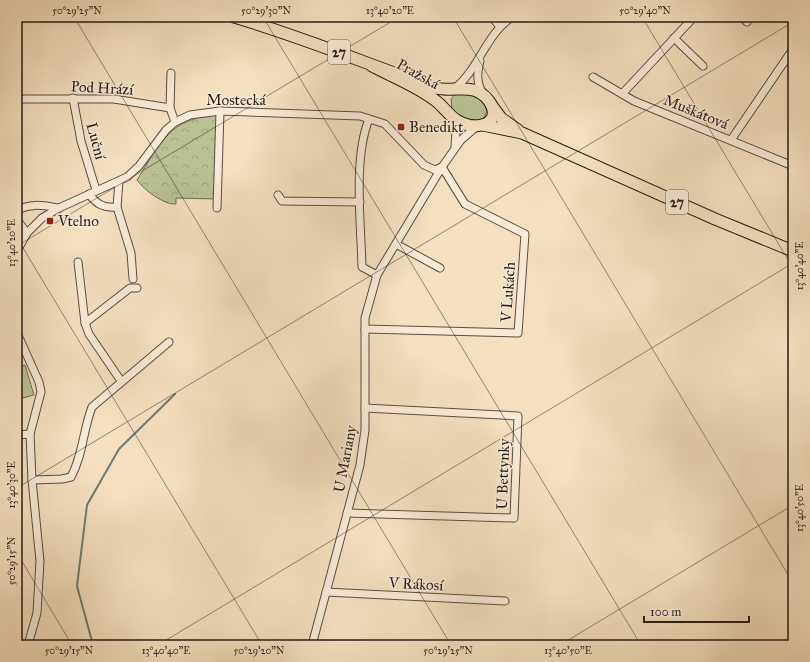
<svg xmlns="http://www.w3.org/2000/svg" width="810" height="662" font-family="'IM FELL Great Primer',serif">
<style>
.grass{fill:#b9c294;stroke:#706f55}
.park{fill:url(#park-crowns);stroke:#706f55}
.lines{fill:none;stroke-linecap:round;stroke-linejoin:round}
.stream{stroke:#6d7c75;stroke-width:2}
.street-casing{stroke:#5a4d40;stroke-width:9}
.primary-casing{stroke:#271c16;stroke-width:13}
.street{stroke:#f8ead5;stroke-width:7}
.primary{stroke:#f5dfbf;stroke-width:11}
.ticks{fill:none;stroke:#271c16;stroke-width:1;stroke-opacity:0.45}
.poi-dot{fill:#8f2418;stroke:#f8ead5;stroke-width:1.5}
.labels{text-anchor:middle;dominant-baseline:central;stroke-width:3;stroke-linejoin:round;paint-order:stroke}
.shield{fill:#f8ead5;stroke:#665a4f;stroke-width:1}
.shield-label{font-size:14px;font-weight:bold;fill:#271c16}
.street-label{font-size:15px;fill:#271c16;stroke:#f8ead5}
.poi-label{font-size:15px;fill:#271c16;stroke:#f8ead5;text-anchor:start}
.neatline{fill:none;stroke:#271c16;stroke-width:1.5}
.ticks-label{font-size:10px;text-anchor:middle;fill:#271c16}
</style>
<defs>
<pattern id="park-crowns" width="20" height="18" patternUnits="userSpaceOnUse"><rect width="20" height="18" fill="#b9c294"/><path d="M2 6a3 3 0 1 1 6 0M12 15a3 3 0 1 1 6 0" fill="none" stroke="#9fa67f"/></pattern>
</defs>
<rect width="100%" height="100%" fill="#f5dfbf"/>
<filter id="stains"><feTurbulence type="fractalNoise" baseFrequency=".005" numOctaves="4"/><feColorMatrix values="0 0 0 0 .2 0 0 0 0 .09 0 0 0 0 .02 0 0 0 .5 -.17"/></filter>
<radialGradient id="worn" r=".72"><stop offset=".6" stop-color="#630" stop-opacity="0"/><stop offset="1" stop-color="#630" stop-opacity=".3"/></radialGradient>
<g class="grass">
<path d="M461,93c12,2 22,5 26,18l-4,8c-13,4 -21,-1 -31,-9l-1,-11 3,-4z"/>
<path d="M25,365l9,30 -15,4 -2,-7v-24z"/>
</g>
<path class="park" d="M217,113l-2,86 -39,-1v6c-12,1 -32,-14 -39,-24 25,-40 30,-58 80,-67z"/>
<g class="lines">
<path class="stream" d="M93,645l-16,-59 10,-81 32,-56 56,-55"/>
<g class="street-casing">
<g id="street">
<path d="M415,17h8"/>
<path d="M492,17l8,10"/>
<path d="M742,17l5,5"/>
<path d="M674,38l29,28"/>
<path d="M480,61c-3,12 -4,23 4,34"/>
<path d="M171,73l-1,35 5,14"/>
<path d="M593,77l41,24 159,65"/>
<path d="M455,88c24,-19 31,-54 57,-71"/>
<path d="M622,94l72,-77"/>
<path d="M73,98l8,43 15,49"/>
<path d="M17,99h97l56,9"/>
<path d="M451,117l5,14 -1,15"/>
<path d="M731,140l62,-91"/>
<path d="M119,181l-2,26 14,46 2,26"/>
<path d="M89,194c8,11 15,14 28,13"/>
<path d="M278,195l4,6 78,1"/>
<path d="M217,208l3,-97"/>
<path d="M17,211c12,-9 29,-5 42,-3"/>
<path d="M17,220l10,13"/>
<path d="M396,244l44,24"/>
<path d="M17,251l10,-18 15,-15 17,-10 68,-31 12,-11 27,-36 9,-8 15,-7 30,-4 140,5 25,8 39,41 11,5 7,-3 19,-27 16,-14"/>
<path d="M78,262l7,61 4,11 32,47"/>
<path d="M85,323l45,-35h7"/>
<path d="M365,329l153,4 7,-99 -60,-30 -23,-37 -65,108"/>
<path d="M17,333l22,49 2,10 -11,42 2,46 8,81 -3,52 -9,32"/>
<path d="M17,435l13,-1"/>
<path d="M32,480l30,-1 9,-2c12,-22 12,-47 21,-70l77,-65"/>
<path d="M347,513l167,5 4,-102 -153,-8"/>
<path d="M326,592l179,9"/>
<path d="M312,645l48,-180 5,-35v-112l12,-43 -15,-8c-1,-44 -9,-108 7,-148"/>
</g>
</g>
<g class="primary-casing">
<g id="primary">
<path d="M234,17c69,20 135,48 202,71 19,5 38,-7 53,13 3,4 5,10 4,15 -2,5 -6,8 -11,9 -8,2 -17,0 -24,-4 -9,-5 -14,-14 -22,-20 -19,-15 -43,-24 -64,-35"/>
<path d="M492,106l9,12 17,12"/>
<path d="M483,125l39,8 193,86 78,32"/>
</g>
</g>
<use href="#street" class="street"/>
<use href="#primary" class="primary"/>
</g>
<path class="ticks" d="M74,17l377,628M263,17l378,628M453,17l340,566M642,17l151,251M17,238l245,407M17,246l382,-229M17,488l776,-466M17,553l55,92M158,645l635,-382M560,645l233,-140"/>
<g class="poi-dot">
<rect x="397" y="123" width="8" height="8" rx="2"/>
<rect x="46" y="217" width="8" height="8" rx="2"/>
</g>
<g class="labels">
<g class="shield">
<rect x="328" y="40" width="22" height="24" rx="3"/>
<rect x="666" y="190" width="22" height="24" rx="3"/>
</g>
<g class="shield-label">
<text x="339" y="52">27</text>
<text x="677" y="202">27</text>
</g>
<g class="street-label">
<text transform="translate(418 74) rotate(29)">Pražská</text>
<text transform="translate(102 88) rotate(3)">Pod Hrází</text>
<text x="236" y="100">Mostecká</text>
<text transform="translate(696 112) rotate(22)">Muškátová</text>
<text transform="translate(96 141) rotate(75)">Luční</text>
<text transform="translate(508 292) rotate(-86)">V Lukách</text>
<text transform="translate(345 459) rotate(-79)">U Mariany</text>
<text transform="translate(503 474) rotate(-88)">U Bettynky</text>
<text transform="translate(416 584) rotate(3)">V Rákosí</text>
</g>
<g class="poi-label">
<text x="409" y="127">Benedikt</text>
<text x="58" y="221">Vtelno</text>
</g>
</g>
<rect width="810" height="662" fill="none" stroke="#f5dfbf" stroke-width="44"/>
<path d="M644 616v6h105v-6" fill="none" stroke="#271c16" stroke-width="2"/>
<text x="650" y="616" font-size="12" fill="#271c16" stroke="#f8ead5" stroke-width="3" paint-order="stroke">100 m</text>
<rect x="22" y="22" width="766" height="618" class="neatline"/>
<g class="ticks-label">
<text x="77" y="14">50°29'25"N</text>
<text x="266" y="14">50°29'30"N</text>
<text x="390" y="14">13°40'20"E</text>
<text x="645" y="14">50°29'40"N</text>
<text transform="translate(11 243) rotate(-90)" y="4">13°40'20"E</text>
<text transform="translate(799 266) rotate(-90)" y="4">13°40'40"E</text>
<text transform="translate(11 485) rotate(-90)" y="4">13°40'30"E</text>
<text transform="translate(799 508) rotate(-90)" y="4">13°40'50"E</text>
<text transform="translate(11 561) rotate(-90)" y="4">50°29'15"N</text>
<text x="69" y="654">50°29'15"N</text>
<text x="166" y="654">13°40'40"E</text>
<text x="259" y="654">50°29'20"N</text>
<text x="448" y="654">50°29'25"N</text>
<text x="568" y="654">13°40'50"E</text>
</g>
<rect width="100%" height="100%" filter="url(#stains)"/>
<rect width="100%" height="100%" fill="url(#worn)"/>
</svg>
